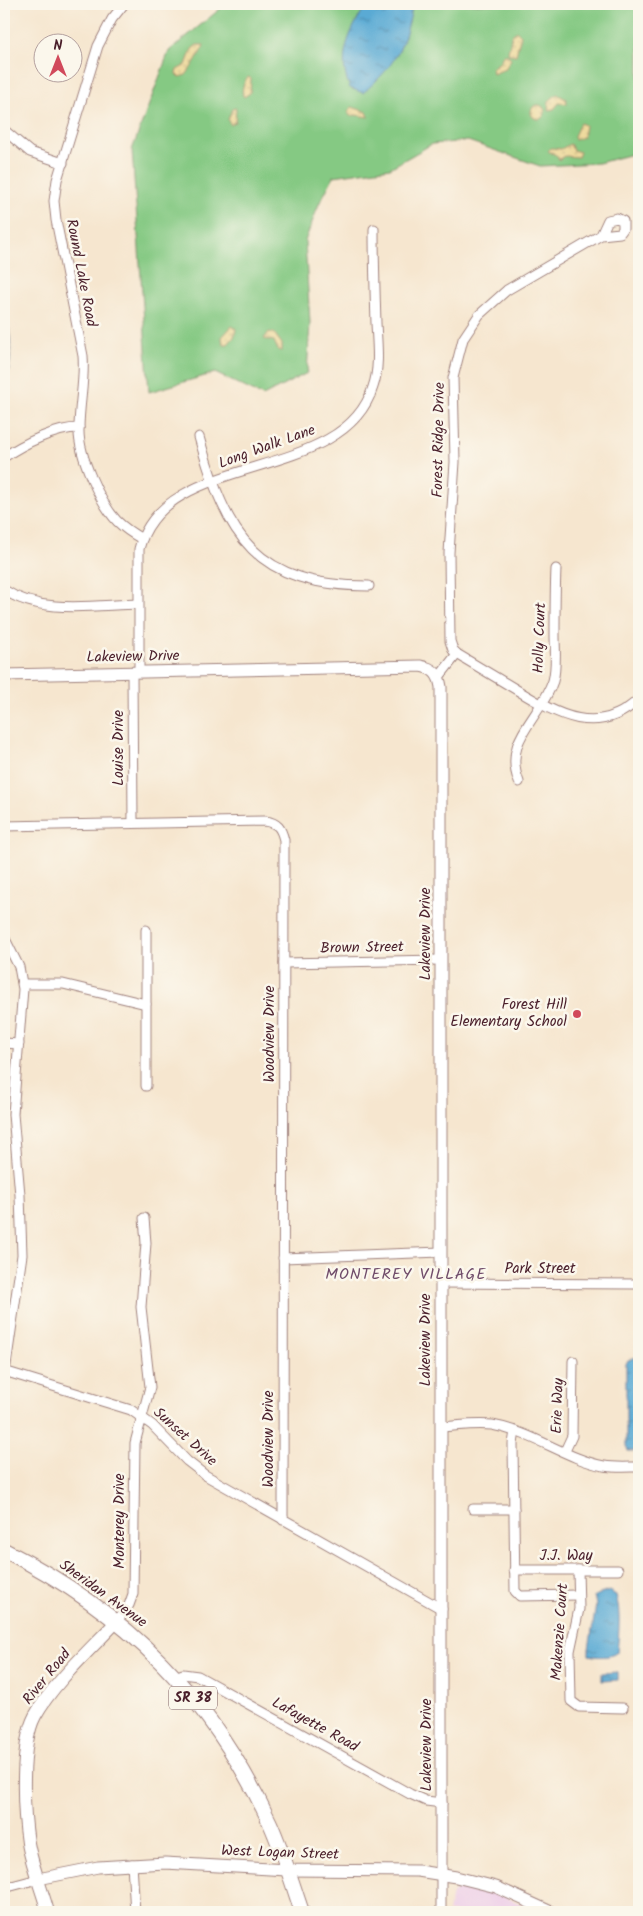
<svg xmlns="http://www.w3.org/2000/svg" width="643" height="1916" font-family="Kalam,sans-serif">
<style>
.built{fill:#eed0e8}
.green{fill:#85c983;stroke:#687457}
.sand{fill:url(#sand-dots);stroke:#9c7c64}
.water{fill:url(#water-ripples);stroke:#526480}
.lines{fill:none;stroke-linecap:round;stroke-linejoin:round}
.minor-casing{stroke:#a0827d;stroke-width:11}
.tertiary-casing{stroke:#a0827d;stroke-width:13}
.secondary-casing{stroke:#a0827d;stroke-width:14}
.primary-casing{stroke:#a0827d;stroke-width:16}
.minor{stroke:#fff;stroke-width:9}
.tertiary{stroke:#fff;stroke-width:11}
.secondary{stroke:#fff;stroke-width:12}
.primary{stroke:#fff;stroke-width:14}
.poi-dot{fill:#d1495b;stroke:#fbf7ec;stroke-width:2}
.labels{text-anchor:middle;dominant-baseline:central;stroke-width:5;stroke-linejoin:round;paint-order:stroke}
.shield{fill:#fbf7ec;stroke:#7f6065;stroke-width:1}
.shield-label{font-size:14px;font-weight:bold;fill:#4a1f2b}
.street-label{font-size:15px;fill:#4a1f2b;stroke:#fbf7ec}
.poi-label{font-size:15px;fill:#4a1f2b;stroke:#fbf7ec;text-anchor:end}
.neighbourhood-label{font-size:16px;letter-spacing:1px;fill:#704c6a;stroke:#fbf7ec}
</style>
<defs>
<pattern id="sand-dots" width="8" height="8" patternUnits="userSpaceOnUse" patternTransform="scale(1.25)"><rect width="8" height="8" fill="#eeda9e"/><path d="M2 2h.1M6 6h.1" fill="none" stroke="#cebb88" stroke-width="1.8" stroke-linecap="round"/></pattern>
<pattern id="water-ripples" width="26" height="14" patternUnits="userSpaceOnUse" patternTransform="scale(1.25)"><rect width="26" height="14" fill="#5aaad4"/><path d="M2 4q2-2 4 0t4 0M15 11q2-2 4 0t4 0" fill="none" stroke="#4c8aac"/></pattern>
</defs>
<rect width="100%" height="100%" fill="#fbf7ec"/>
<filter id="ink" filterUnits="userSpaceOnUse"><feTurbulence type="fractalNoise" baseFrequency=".02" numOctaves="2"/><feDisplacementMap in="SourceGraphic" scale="10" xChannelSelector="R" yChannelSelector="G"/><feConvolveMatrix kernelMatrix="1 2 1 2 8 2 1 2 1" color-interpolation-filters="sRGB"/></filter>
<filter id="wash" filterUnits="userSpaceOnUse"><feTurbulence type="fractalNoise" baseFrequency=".0096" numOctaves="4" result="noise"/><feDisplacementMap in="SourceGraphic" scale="20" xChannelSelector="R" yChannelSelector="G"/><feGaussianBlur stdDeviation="1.12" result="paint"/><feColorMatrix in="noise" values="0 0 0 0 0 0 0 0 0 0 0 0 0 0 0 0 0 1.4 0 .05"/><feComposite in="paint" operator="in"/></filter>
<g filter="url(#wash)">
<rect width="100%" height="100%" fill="#f6e6cf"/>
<path class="built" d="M462,1886l31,6 47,20h-92l4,-18z"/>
<path class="green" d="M226,4h413v148l-40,11 -59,3 -72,-25 -36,3 -42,24 -56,8 -15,28 -14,37 5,82 -3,50 -44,23 -48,-23 -66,19 -17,-242 37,-99z"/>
<g class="sand">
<path d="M517,31l4,4 -5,20 -7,-1 -1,-2 4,-17z"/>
<path d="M197,45h7c-1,4 -14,25 -18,30l-7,2 -3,-3 1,-4 9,-5 6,-16z"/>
<path d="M503,55h5l3,4 -6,10 -12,5 -1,-6 8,-6z"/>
<path d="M249,77l2,2 -1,14 -6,4c-4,-4 0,-18 5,-20z"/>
<path d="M557,94l9,5 1,5 -8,-1 -5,6 -6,1 1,-9z"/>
<circle cx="538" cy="112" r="7"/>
<path d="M352,107l15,5 2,5 -14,-2 -5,1 -2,-5z"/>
<path d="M236,108l-1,14 -4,3 -3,-5 4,-11z"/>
<path d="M580,123l5,2 -2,12 -8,3 -1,-4z"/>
<path d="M570,144l3,6 7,2 -2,5 -13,-1 -6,4 -3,-5 -8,-4 3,-3 10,1z"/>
<path d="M232,326l4,3 -2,8 -6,7h-5l-1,-7z"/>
<path d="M269,332l5,1 8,11v7l-4,-1 -4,-9 -10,-2z"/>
</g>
<g class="water">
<path d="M367,4h46c-9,44 -16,59 -50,89l-13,-5c-14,-31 0,-58 17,-84z"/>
<path d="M4,307c6,22 10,47 3,69l-3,3z"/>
<path d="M639,1356v95h-11l-2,-4v-83l2,-4z"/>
<path d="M609,1591l7,4c5,19 3,37 1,57 -6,6 -20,5 -28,3v-6l7,-44 -2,-9z"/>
<path d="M618,1672v8l-16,1v-8z"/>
</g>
</g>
<g filter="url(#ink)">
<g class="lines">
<g class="minor-casing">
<g id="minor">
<path d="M124,4l-12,15 -14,27 -41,134 -3,21 2,19 27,136c2,24 -4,48 -4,73 -1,25 21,74 38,92 8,8 16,13 25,18"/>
<path d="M4,130l26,22 33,11"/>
<path d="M601,235l7,-15 9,-2 6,3v8l-3,4 -19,2 -94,55 -28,25 -16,24 -10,39 2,84 -6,91 1,88 3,9 4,4c20,12 40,24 60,36 41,25 81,48 122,9"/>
<path d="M199,437c28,100 57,149 170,149"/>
<path d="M4,457c19,-13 51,-29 75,-29"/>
<path d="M4,590c38,25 90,15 134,14"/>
<path d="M132,672l1,151"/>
<path d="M139,672v-123c25,-100 204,-64 234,-162 7,-20 4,-43 3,-64 -1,-31 -2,-63 -2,-94"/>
<path d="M439,677l18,-23"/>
<path d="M519,782c-17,-43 22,-64 34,-101 4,-15 2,-31 2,-47 0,-22 0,-43 1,-65"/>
<path d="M4,826l261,-5c13,2 16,7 19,19l-1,680"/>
<path d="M4,937l15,30 4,22 -10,125 7,81 2,60 -17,117"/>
<path d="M284,963l156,-3"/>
<path d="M23,984h40l83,20"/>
<path d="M4,1043l15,1"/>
<path d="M146,1086v-156"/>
<path d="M283,1258l158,-6"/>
<path d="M441,1283l198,1"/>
<path d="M4,1371l127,39 21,15 35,36 18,14 237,134"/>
<path d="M441,1427c17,-1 34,-4 51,-2 41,7 74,34 112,41 11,2 24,1 35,1"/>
<path d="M515,1431l-2,13 2,147 5,5 58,-1"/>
<path d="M565,1451l7,-15 1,-75"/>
<path d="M473,1509h41"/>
<path d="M514,1570h104"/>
<path d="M578,1570l1,39 -9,42 1,50 8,6 44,1"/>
<path d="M117,1621l12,-16 4,-11 2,-151 15,-56 -9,-80 5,-64 -2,-25"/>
<path d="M175,1677l8,-3 15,2 212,118 16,7 16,2"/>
<path d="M132,1864l3,48"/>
<path d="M4,1888l34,-9"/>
<path d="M441,1912v-38"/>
</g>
</g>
<g class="tertiary-casing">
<g id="tertiary">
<path d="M4,675l416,-9c13,2 19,8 21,21v1187"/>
<path d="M38,1879l60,-12 67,-4 122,7 131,1 38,6 40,10 55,25"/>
</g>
</g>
<g class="secondary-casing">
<path id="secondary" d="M48,1912c-6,-22 -16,-46 -20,-69 -5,-33 -8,-99 7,-127 18,-33 57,-68 82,-95"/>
</g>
<g class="primary-casing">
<path id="primary" d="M4,1550c123,62 208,148 266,273 13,29 22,60 32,89"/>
</g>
<use href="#minor" class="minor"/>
<use href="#tertiary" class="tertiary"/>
<use href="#secondary" class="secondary"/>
<use href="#primary" class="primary"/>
</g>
</g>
<circle class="poi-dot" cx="577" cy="1014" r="5"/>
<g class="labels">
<rect class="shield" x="169" y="1686.5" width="48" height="23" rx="4"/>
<g class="shield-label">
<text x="193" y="1698">SR 38</text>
</g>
<g class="street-label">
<text transform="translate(81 273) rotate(79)">Round Lake Road</text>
<text transform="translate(439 440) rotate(-89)">Forest Ridge Drive</text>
<text transform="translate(267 447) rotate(-20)">Long Walk Lane</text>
<text transform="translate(540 638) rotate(-88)">Holly Court</text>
<text transform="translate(133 657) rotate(-1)">Lakeview Drive</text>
<text transform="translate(119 748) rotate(-90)">Louise Drive</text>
<text transform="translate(426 934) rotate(-90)">Lakeview Drive</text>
<text transform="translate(362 948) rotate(-1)">Brown Street</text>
<text transform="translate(270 1034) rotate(-90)">Woodview Drive</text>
<text x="540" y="1269">Park Street</text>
<text transform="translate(426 1340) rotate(-90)">Lakeview Drive</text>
<text transform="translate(558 1406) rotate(-88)">Erie Way</text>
<text transform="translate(185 1437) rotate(42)">Sunset Drive</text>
<text transform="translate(269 1439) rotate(-90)">Woodview Drive</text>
<text transform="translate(120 1521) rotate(-90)">Monterey Drive</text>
<text x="566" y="1556">J.J. Way</text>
<text transform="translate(103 1594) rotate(36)">Sheridan Avenue</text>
<text transform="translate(560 1632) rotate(-86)">Makenzie Court</text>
<text transform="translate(47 1677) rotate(-51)">River Road</text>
<text transform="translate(315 1725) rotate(29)">Lafayette Road</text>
<text transform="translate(427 1745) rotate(-90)">Lakeview Drive</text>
<text transform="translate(280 1853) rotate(2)">West Logan Street</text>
</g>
<g class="poi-label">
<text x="567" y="1005">Forest Hill<tspan x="567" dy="17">Elementary School</tspan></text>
</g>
<g class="neighbourhood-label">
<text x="406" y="1274">MONTEREY VILLAGE</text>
</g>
</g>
<rect width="643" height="1916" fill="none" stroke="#fbf7ec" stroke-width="20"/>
<g transform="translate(58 58)"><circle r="24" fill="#fbf7ec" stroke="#b4a19f"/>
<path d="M0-4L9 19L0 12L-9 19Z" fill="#d1495b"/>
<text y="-8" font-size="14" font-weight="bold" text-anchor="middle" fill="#4a1f2b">N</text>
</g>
</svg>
